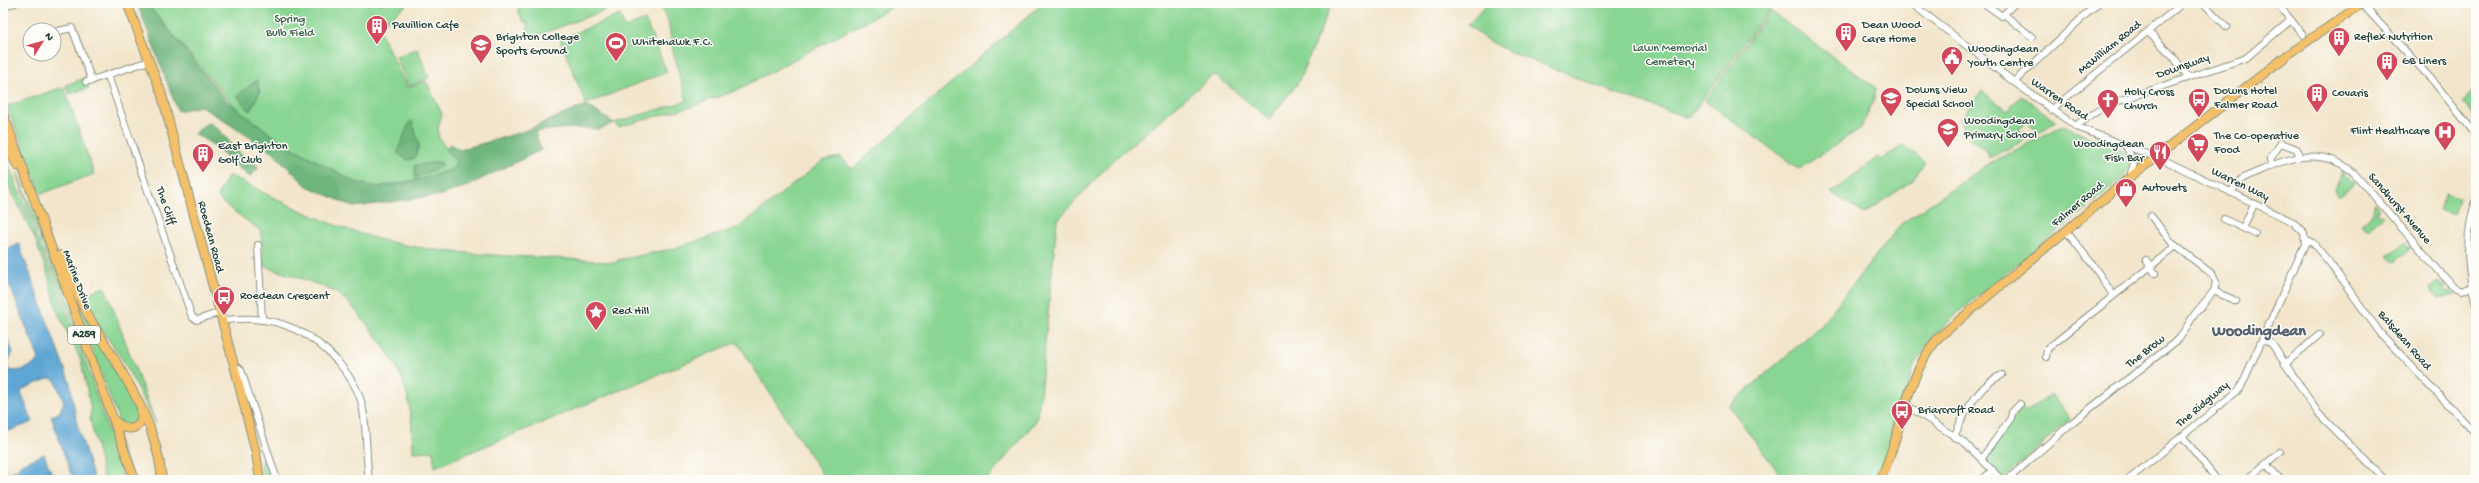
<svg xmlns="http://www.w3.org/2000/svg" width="2479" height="483" font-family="'Gochi Hand',sans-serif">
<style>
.green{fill:#89d593;stroke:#548964}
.forest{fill:#6eb67d;stroke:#467a58}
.water{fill:#5da6d4;stroke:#3e7284}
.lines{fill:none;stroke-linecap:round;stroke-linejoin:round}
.minor-casing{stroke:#889180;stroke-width:8}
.major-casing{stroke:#889180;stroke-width:10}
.minor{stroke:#fff;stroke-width:6}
.major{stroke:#f4c16a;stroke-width:8}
.labels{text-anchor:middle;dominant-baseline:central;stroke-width:3;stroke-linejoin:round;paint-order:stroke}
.shield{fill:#fdfcf7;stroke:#62766e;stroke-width:1}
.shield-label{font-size:11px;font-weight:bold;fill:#1f3d34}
.park-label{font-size:12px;fill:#3a634c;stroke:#fdfcf7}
.poi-label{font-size:12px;fill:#1f3d34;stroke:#fdfcf7;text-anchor:start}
.street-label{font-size:12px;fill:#1f3d34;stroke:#fdfcf7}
.district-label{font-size:16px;font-weight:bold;fill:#53606d;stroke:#fdfcf7}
</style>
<rect width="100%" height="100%" fill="#fdfcf7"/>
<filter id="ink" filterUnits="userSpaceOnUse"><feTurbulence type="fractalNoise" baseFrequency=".025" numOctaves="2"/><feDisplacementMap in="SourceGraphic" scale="8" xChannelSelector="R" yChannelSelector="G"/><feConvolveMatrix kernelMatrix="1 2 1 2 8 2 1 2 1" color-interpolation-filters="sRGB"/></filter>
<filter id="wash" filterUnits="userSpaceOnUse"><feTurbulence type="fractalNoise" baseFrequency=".012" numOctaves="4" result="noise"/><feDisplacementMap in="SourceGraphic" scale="16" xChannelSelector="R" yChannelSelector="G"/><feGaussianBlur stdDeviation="0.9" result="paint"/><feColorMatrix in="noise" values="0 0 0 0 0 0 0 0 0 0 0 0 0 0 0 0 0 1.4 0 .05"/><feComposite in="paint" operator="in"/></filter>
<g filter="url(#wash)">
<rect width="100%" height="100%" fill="#f2e5cb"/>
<g class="green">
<path d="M146,3h263l-31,24 29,61 19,-7 16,33 -4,14 1,10 17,24 -3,7 -28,9 -47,9 -23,-5 -75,-41 -45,-34z"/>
<path d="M516,3h108l-91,34 -6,-2 1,-11 -6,-4z"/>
<path d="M659,3h241l-165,88 -45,16 -72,20 -4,-4 73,-22 -13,-46 -6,-34z"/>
<path d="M1043,3h289l-34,80 -29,36 -55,-45 -105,90 -52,57 -18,185 -3,15 -49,59h-161l-89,-138 -302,125 -2,-16 -20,1c-2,-60 -7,-78 -44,-125 -10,-12 -20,-27 -34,-35 -19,-10 -50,-18 -71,-26l-3,-35 -37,-27 -7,-8 12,-21c56,29 113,58 175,70 68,13 142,10 212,18l2,-3 54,-11 66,-21 86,-68 17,-3 11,12z"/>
<path d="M1488,3h286l-85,115 -66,-22 -115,-45 -24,-13 -16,-13z"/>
<path d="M1770,11l106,77 -3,14 -12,26 -62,41 -94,-68z"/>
<path d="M620,15l5,13 20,-8 22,52 -81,32 -26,-65z"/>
<path d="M417,48l12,30 -21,8 -12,-29z"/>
<path d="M85,78l4,10 -20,6 -3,-9z"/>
<path d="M64,87l30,87 -53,20 -34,-88z"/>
<path d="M2474,90l2,2v27l-13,-17z"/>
<path d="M1982,91l26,20 13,-16 35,26 -17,12 -14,-11 -6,8 10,8 -40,20 -2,-7 -17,-13 3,-4 -12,-9 3,-3 -4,-3z"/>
<path d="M2064,125l59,27 7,12 -7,14 -162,132 -29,28 -19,30 -21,74 -16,38h-92l-55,-74 91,-80 81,-102 89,-61z"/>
<path d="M1903,145l22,17 -12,18 -48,34 -34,-21 47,-36 3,3z"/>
<path d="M3,151l78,197 43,132h-20l-14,-62 1,-8 -10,-50 -22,-45 -12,-43 -13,-35 -31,-63z"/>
<path d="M2133,152l18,6 -15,12z"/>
<path d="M2343,170l3,2 -3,3 9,8 3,-2 1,2 -17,13 -5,-7z"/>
<path d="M17,172l51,126 64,182h-6l-40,-127 -57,-142z"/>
<path d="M2445,193l14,5 -5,17 -15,-5z"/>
<path d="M2374,203l5,5 -3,3 8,4 -17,15 -6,-7 12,-10z"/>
<path d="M2407,241l-2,2 4,5 3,-1 -18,15 -6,-6z"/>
<path d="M2438,282l5,6 3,-2 -2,4 3,3 3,-2 7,4 -19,3 -7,-10z"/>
<path d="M105,287l51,137 -32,-62 -34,-50 -8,-17z"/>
<path d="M77,301l62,113v5l-8,8 -12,-6 -44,-119z"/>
<path d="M2051,394l19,25 -66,59 -15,-15 -1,-8 33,-49 5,6z"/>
<path d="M263,459l4,1 6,20h-10l-2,-16z"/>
</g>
<g class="forest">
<path d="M137,3h9l82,99 52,39 75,41 23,5 32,-5 43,-13 3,-7 -10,-12 4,-6 10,6 62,-18 64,-27 28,18 -14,6 -32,-1 -33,4 6,18 -74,36 -26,9 -87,12 -47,-21 -36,-35 -70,-45 -23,5z"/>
<path d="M257,80l3,12 -10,19 -13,-15z"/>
<path d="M412,121l7,24 -4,13 -6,2 -10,-5 -1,-5 11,-27z"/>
<path d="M210,123c18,11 26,34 47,42l1,4 -8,8c-20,-15 -33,-33 -56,-43l12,-10z"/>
<path d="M441,162l1,4 -27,12v-13z"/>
</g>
<g class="water">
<path d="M19,244l51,139 7,41 17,56h-21l-22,-64 8,-3 5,-11 -9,-22 -5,-2 -27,11 -2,4 12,29 -24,9 -6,-2v-90l4,-2 6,15 -6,12 2,6c9,3 25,-3 30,-11l-36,-90v-18z"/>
<path d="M44,454l10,26h-41l-3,-8 9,-4 1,-3z"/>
</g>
</g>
<g filter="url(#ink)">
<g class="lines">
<g class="minor-casing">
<g id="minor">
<path d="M1911,3l103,79 63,45 89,34 127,61 11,11 1,11 -65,145 -112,91"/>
<path d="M1984,3l18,13 13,-13"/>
<path d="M2203,3l24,24"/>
<path d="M2277,3l26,32"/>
<path d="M2362,4l72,78 42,53"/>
<path d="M3,7l12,-4"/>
<path d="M2005,15l27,22"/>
<path d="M54,32l18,-4 20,53"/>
<path d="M2148,32l24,23 16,22"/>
<path d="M108,76l84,241 5,3 21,-7"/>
<path d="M86,82l63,-21"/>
<path d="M2014,82l84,-79"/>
<path d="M2051,110l132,-107"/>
<path d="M2077,127l2,-4 28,-18 139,-47 45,-38"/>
<path d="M2126,146l8,17 -4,13"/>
<path d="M2271,165l-1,-6 11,-16 16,6 2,7"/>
<path d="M2231,193c8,-16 15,-16 31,-23 31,-15 63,-22 92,3l100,115 7,3 15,-6"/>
<path d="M2476,201c-12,35 -9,68 0,103"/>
<path d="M2224,219l31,15"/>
<path d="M2243,228l11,-24"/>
<path d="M2066,231l27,34 20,30"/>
<path d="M2306,240l7,3 16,19 52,72 95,100"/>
<path d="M258,245l4,75"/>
<path d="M2146,260l9,13"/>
<path d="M2214,291l22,10"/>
<path d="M221,321c46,-8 86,6 117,41 10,12 19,24 23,39 7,25 4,53 8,79"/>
<path d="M2263,338l9,6 46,69 67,67"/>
<path d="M2046,357l1,-8 129,-103"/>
<path d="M2285,364l34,-29"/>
<path d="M235,369l4,-1 2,2 36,110"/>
<path d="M1912,409l53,34 37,37"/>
<path d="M1954,437c9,-22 25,-53 48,-62"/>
<path d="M2183,437l34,43"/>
<path d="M1982,458l29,-40 1,-6 8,-8"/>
<path d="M2266,464l15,16"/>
<path d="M3,473l3,7"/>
<path d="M1982,480l11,-10"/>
<path d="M2007,480l67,-59 105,-82 15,-24 20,-24 2,-9 -4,-8 -40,-31 -21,-27"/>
<path d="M2246,480l34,-28"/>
</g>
</g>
<g class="major-casing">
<g id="major">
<path d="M127,3l34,89 74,277 21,84 4,27"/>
<path d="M3,113l132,367"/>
<path d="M3,136l14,30"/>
<path d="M60,255c8,20 17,41 28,60 30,53 69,102 74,165"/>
<path d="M115,421c9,8 19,12 26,0v-11"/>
<path d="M1880,480c23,-47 24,-101 58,-142l192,-161 159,-123 74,-51"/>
</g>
</g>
<use href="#minor" class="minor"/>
<use href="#major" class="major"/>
</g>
</g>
<defs>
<g id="building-pin" transform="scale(1.15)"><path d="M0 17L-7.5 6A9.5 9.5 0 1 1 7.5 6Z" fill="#d1495b" stroke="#fdfcf7"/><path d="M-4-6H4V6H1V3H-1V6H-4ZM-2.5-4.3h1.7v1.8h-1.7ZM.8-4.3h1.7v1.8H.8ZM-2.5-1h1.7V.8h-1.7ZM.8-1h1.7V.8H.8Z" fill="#fff"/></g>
<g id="stadium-pin" transform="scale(1.15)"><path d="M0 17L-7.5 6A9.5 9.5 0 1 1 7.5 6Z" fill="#d1495b" stroke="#fdfcf7"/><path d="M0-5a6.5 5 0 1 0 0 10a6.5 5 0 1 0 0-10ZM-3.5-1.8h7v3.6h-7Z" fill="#fff"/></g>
<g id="school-pin" transform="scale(1.15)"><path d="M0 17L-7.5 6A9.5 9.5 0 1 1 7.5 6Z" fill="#d1495b" stroke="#fdfcf7"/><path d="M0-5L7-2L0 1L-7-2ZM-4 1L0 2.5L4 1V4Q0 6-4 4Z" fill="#fff"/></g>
<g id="civic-pin" transform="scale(1.15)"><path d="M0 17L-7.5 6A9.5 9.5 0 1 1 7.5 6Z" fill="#d1495b" stroke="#fdfcf7"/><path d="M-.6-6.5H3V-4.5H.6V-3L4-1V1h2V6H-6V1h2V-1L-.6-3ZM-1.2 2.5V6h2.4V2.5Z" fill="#fff"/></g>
<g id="bus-pin" transform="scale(1.15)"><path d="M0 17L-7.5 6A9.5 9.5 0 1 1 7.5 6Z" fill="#d1495b" stroke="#fdfcf7"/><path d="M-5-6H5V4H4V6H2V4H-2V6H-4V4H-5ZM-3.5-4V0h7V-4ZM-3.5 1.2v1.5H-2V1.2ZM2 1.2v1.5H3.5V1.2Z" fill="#fff"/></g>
<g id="church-pin" transform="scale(1.15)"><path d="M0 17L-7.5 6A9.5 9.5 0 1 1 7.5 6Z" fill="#d1495b" stroke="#fdfcf7"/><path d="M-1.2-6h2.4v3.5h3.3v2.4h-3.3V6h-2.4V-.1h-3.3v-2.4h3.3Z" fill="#fff"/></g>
<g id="hospital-pin" transform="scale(1.15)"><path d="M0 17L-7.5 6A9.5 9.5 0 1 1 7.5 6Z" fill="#d1495b" stroke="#fdfcf7"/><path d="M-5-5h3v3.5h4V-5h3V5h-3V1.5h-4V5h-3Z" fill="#fff"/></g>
<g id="supermarket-pin" transform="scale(1.15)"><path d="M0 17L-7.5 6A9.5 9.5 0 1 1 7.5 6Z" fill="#d1495b" stroke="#fdfcf7"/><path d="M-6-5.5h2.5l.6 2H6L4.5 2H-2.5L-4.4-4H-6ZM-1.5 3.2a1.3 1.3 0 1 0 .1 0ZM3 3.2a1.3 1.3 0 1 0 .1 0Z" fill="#fff"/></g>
<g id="restaurant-pin" transform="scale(1.15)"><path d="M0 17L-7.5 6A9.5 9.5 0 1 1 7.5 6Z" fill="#d1495b" stroke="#fdfcf7"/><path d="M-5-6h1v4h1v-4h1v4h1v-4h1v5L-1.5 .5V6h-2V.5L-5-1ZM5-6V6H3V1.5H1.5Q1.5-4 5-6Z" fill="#fff"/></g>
<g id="shop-pin" transform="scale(1.15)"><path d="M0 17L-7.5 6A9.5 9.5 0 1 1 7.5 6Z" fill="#d1495b" stroke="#fdfcf7"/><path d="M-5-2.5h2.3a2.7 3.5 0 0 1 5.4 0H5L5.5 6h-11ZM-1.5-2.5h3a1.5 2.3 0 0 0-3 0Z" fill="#fff"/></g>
<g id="sight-pin" transform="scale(1.15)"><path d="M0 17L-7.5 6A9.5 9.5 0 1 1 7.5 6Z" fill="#d1495b" stroke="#fdfcf7"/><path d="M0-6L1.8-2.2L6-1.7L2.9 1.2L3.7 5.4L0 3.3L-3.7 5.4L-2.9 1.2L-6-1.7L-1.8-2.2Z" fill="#fff"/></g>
</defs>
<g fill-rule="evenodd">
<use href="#building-pin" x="377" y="26"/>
<use href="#building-pin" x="1846" y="33"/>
<use href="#building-pin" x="2339" y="38"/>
<use href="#stadium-pin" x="616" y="43"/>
<use href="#school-pin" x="481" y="45"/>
<use href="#civic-pin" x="1952" y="57"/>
<use href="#building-pin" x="2387" y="62"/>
<use href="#building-pin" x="2317" y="94"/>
<use href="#school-pin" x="1891" y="98"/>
<use href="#bus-pin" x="2199" y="99"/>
<use href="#church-pin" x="2108" y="100"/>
<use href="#school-pin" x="1948" y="129"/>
<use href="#hospital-pin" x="2445" y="132"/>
<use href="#supermarket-pin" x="2198" y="144"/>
<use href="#restaurant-pin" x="2160" y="152"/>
<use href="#building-pin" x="203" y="154"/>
<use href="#shop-pin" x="2126" y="189"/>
<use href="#bus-pin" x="224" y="297"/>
<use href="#sight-pin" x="596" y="312"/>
<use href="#bus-pin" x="1902" y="411"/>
</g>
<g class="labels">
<rect class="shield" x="68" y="326" width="32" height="18" rx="3"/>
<g class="shield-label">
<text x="84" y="335">A259</text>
</g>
<g class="park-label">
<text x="290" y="20">Spring<tspan x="290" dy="14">Bulb Field</tspan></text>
<text x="1670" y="49">Lawn Memorial<tspan x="1670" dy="14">Cemetery</tspan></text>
</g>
<g class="poi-label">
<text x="392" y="26">Pavillion Cafe</text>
<text x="1862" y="26">Dean Wood<tspan x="1862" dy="14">Care Home</tspan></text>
<text x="496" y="38">Brighton College<tspan x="496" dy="14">Sports Ground</tspan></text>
<text x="2354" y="38">Reflex Nutrition</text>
<text x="632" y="43">Whitehawk F.C.</text>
<text x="1968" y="50">Woodingdean<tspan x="1968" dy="14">Youth Centre</tspan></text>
<text x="2402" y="62">GB Liners</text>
<text x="1906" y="91">Downs View<tspan x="1906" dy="14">Special School</tspan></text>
<text x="2214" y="92">Downs Hotel<tspan x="2214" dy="14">Falmer Road</tspan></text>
<text x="2124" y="93">Holy Cross<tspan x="2124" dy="14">Church</tspan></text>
<text x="2332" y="94">Covaris</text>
<text x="1964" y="122">Woodingdean<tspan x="1964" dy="14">Primary School</tspan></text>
<text x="2430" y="132" text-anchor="end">Flint Healthcare</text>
<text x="2214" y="137">The Co-operative<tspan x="2214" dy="14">Food</tspan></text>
<text x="2144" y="145" text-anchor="end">Woodingdean<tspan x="2144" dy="14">Fish Bar</tspan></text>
<text x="218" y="147">East Brighton<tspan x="218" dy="14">Golf Club</tspan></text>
<text x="2142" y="189">Autovets</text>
<text x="240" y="297">Roedean Crescent</text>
<text x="612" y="312">Red Hill</text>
<text x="1918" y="411">Briarcroft Road</text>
</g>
<g class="street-label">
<text transform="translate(2110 48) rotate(-39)">McWilliam Road</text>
<text transform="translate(2183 67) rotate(-19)">Downsway</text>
<text transform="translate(2059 100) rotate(34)">Warren Road</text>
<text transform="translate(2240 185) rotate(26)">Warren Way</text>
<text transform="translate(2078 205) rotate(-40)">Falmer Road</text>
<text transform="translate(165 206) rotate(71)">The Cliff</text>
<text transform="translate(2399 209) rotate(49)">Sandhurst Avenue</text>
<text transform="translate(210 237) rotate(75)">Roedean Road</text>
<text transform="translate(76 280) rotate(69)">Marine Drive</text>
<text transform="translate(2404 341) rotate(49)">Balsdean Road</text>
<text transform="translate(2146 352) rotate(-38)">The Brow</text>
<text transform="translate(2203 405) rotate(-40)">The Ridgway</text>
</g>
<g class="district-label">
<text x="2259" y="332">Woodingdean</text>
</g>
</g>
<rect width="2479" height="483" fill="none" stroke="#fdfcf7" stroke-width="16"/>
<g transform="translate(42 42) rotate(53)"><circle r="19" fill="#fdfcf7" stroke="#a4b0a9"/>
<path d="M0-3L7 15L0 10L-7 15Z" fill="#d1495b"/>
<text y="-6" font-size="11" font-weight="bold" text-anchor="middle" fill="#1f3d34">N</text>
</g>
</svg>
